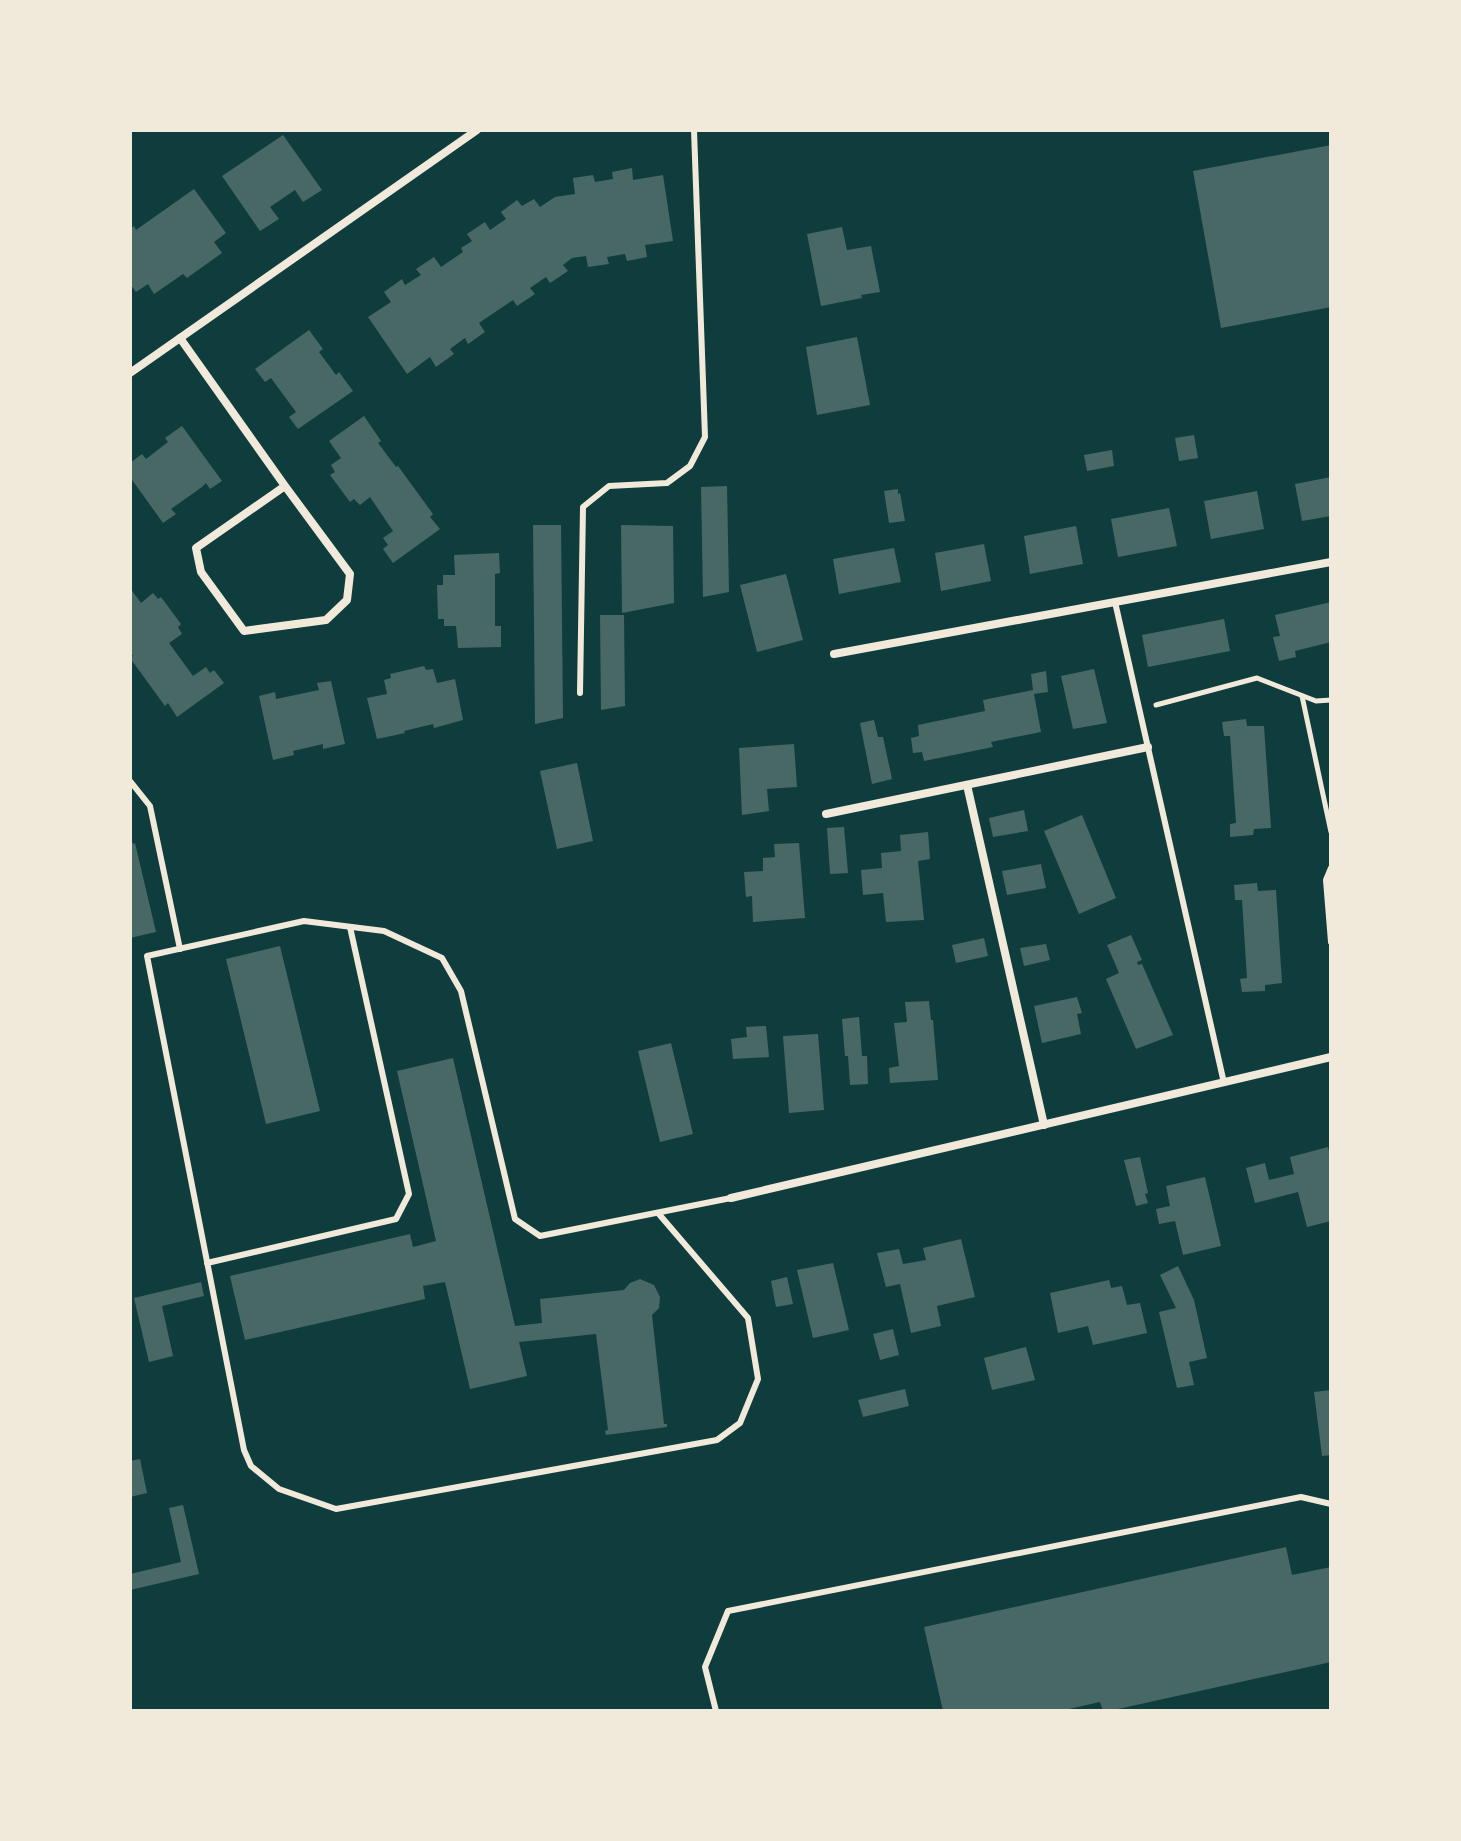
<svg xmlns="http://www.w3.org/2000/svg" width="1461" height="1841" font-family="Helvetica,sans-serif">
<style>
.building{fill:#486865}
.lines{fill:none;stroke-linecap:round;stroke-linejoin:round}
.path{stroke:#f1e9da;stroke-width:5}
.service{stroke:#f1e9da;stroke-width:6}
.minor{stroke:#f1e9da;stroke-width:8}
</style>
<rect width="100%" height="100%" fill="#0f3d3e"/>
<g class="building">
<path d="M283,135l39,55 -19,12 -8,-12 -25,17 9,12 -19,12 -38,-55z"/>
<path d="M1331,145v162l-110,21 -28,-157z"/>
<path d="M632,168l1,12 30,-5 10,66 -28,4 2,12 -20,4 -2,-7 -18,3 2,7 -21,3 -2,-11 -14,2 -9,7 5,6 -18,12 -4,-6 -16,11 5,6 -18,12 -4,-6 -34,23 6,9 -17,12 -3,-6 -15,11 4,5 -18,13 -6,-10 -23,17 -39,-57 23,-15 -7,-10 18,-13 3,6 16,-10 -5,-6 18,-12 7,10 22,-15 -2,-4 11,-7 -5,-7 18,-12 5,8 16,-11 -5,-7 16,-12 5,6 12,-7 6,8 15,-10 20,-3 -2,-16 20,-3 2,7 18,-3 -1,-7z"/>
<path d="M194,189l32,44 -12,9 8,11 -35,25 -4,-4 -29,20 -6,-10 -12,8 -6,-8v-55l4,-3 2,4z"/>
<path d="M842,227l5,23 24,-4 9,46 -19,3 1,3 -41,8 -14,-72z"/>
<path d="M309,330l14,19 -4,3 17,23 3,-3 14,19 -55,38 -9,-12 7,-5 -25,-34 -6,4 -10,-13z"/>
<path d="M857,337l13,68 -53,10 -11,-68z"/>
<path d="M364,416l17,25 -3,2 18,24 2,-1 35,48 -3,3 10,12 -47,34 -10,-14 5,-4 -5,-7 10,-7 -23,-34 -10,8 -6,-6 -4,3 -20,-27 5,-3 -4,-7 10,-7 -12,-17z"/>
<path d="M182,426l40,55 -12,8 -4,-6 -4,4 -31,22 5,5 -13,9 -33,-46v-14l12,-9 4,5 22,-17 -3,-4z"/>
<path d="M1194,435l4,23 -19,3 -4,-23z"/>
<path d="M1112,450l2,16 -27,5 -3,-16z"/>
<path d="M1331,477v39l-29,5 -7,-37z"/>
<path d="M727,486l2,106 -26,5 -2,-110z"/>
<path d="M898,489v5l2,-1 5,28 -16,2 -5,-32z"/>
<path d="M1257,491l7,38 -53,10 -7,-38z"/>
<path d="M1169,508l8,38 -59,11 -7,-38z"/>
<path d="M533,525h28l2,193 -28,6z"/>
<path d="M621,525l52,1 1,77 -52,10z"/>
<path d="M1076,526l7,38 -53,10 -6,-38z"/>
<path d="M984,544l7,37 -50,10 -6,-38z"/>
<path d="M894,548l7,34 -62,12 -6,-35z"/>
<path d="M499,553l1,20 -5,1v52h6v21l-43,1 -2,-22h-12v-7h-6l-1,-34h6v-10h12l-1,-20z"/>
<path d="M786,574l17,66 -46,12 -17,-67z"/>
<path d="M130,588l11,15 12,-10 5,6 3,-2 20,27 -3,3 4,7 -13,9 24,33 13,-9 4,6 4,-3 10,13 -47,34 -9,-14 -3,3 -35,-48 3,-2 -3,-5z"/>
<path d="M1331,602v40l-36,9 1,6 -17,4 -6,-24 7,-1 -5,-21z"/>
<path d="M600,615h24l1,91 -24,4z"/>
<path d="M1224,619l6,32 -82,16 -6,-32z"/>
<path d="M424,666l2,4 7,-1 4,14 18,-4 8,41 -29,8 -1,-4 -29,7 1,2 -28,6 -10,-41 20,-4 -3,-14 7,-2 -1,-4z"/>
<path d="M1094,669l13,54 -34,6 -12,-53z"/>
<path d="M1046,671l2,21 -14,2 7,38 -50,10 2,5 -69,14 -2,-9 -9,1 -2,-15 8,-2 -1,-11 67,-14 -2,-11 50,-10 -2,-16z"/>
<path d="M331,681l14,63 -22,5v-5l-30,7 1,4 -21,5 -14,-64 16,-4 1,7 43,-9 -2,-7z"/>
<path d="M1246,719l1,7h17l7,102 -17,1 -1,6 -23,2v-13l6,-1 -6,-87h-6l-2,-14z"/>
<path d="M874,720l4,17h5l9,42 -20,5 -12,-61z"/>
<path d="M794,744l3,43 -30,2 2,22 -27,4 -3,-67z"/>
<path d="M577,763l16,78 -36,8 -17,-78z"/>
<path d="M1024,810l4,21 -35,6 -4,-19z"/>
<path d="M1082,815l34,83 -37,16 -35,-83z"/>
<path d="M844,827l4,46 -18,1 -3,-46z"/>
<path d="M928,832l2,27 -12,2 6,59 -38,2 -3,-29 -20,2 -2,-25 21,-2 -1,-15 20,-2 -1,-16z"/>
<path d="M130,836l3,8 2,-1 21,89 -26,6z"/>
<path d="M799,843l6,75 -52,4 -1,-26 -6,1 -2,-25 19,-1v-13l12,-1 -1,-13z"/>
<path d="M1041,864l5,24 -39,7 -5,-24z"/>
<path d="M1257,883l1,8 18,-1 6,93 -17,2v6l-23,1 -2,-13 7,-1 -5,-78h-7l-1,-15z"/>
<path d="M1131,935l11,25 -5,2 1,3 4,-1 31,71 -37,14 -30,-70 13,-6 -12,-28z"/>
<path d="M984,938l4,18 -32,7 -4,-18z"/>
<path d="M1046,944l4,16 -26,6 -4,-18z"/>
<path d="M280,946l40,165 -54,13 -40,-165z"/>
<path d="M1077,997l5,16 -5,1 4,20 -39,9 -8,-37z"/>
<path d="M929,1001l2,19h2l5,60 -48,3 -1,-15 10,-2 -5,-43 13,-1 -2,-20z"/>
<path d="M859,1017l3,39h5l1,28 -18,1 -2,-29h-3l-3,-37z"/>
<path d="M766,1026l3,31 -36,2 -2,-20 16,-2 -1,-10z"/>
<path d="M818,1034l6,76 -35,3 -6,-77z"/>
<path d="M671,1043l22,91 -33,8 -22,-91z"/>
<path d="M453,1058l62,268 27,-3 -2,-24 84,-9 6,-7 10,-4 14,6 6,12 -1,11 -7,7 12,109h3v3l-61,8 -1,-4 3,-1 -12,-96 -77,8 8,34 -57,13 -25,-107 -22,4 2,13 -180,41 -15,-64 180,-42 3,13 23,-6 -39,-170z"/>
<path d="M1328,1147l3,12v62l-24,6 -9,-35 -43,11 -9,-35 19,-5 4,17 25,-6 -4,-17z"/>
<path d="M1140,1157l8,36 -3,1 3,9 -12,3 -12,-46z"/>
<path d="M1205,1177l16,69 -38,9 -8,-34 -16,3 -3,-15 14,-3 -4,-20z"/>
<path d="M961,1239l14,58 -38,9 4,20 -30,7 -11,-49 -14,3 -9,-34 22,-4 4,15 23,-4 -3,-12z"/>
<path d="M833,1263l16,67 -36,8 -16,-68z"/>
<path d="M1178,1266l16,34 13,58 -18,4 5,23 -17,3 -18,-76 17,-4 -16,-33z"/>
<path d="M787,1277l6,27 -17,3 -5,-26z"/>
<path d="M1109,1280l2,8 11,-2 5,19 13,-2 7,30 -54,12 -5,-19 -30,7 -8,-40z"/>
<path d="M201,1282l3,14 -42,10 11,50 -24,6 -15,-64z"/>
<path d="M893,1329l6,26 -19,5 -7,-26z"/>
<path d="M1026,1347l9,33 -43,10 -8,-32z"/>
<path d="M905,1389l4,17 -46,11 -5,-17z"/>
<path d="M1331,1390v65l-9,1 -8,-64z"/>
<path d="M140,1459l7,34 -17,4v-36z"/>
<path d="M183,1505l16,69 -69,16v-16l51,-12 -12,-54z"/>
<path d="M1286,1547l6,28 39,-8v95l-222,49h-6l-3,-9 -40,9h-117l-19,-84z"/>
</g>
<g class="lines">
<g class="path">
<path d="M1302,696l29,136"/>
<path d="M1156,705l101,-27 59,23 15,-1"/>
</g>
<g class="service">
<path d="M1115,602l109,481"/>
<path d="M580,693l3,-186 26,-21 58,-3 23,-17 15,-29 -11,-307"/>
<path d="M130,781l20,25 30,143"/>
<path d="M1331,868l-5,12 5,62"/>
<path d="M658,1213l90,105 10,61 -18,44 -23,17 -381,69 -57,-20 -28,-23 -7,-16 -97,-494 157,-35 80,10 58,27 19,33 54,228 25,17 191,-38"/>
<path d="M207,1263l189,-44 13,-25 -59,-267"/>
<path d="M716,1711l-11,-44 23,-56 573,-114 30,7"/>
</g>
<g class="minor">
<path d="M180,338l105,148 65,88 -3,26 -21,20 -82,11 -43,-59 -5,-24 89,-62"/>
<path d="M130,373l347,-243"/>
<path d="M834,654l497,-92"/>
<path d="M967,785l77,340"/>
<path d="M826,814l322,-67"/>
<path d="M731,1198l600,-141"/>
</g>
</g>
<rect width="1461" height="1841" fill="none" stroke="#f1e9da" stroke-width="264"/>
</svg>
